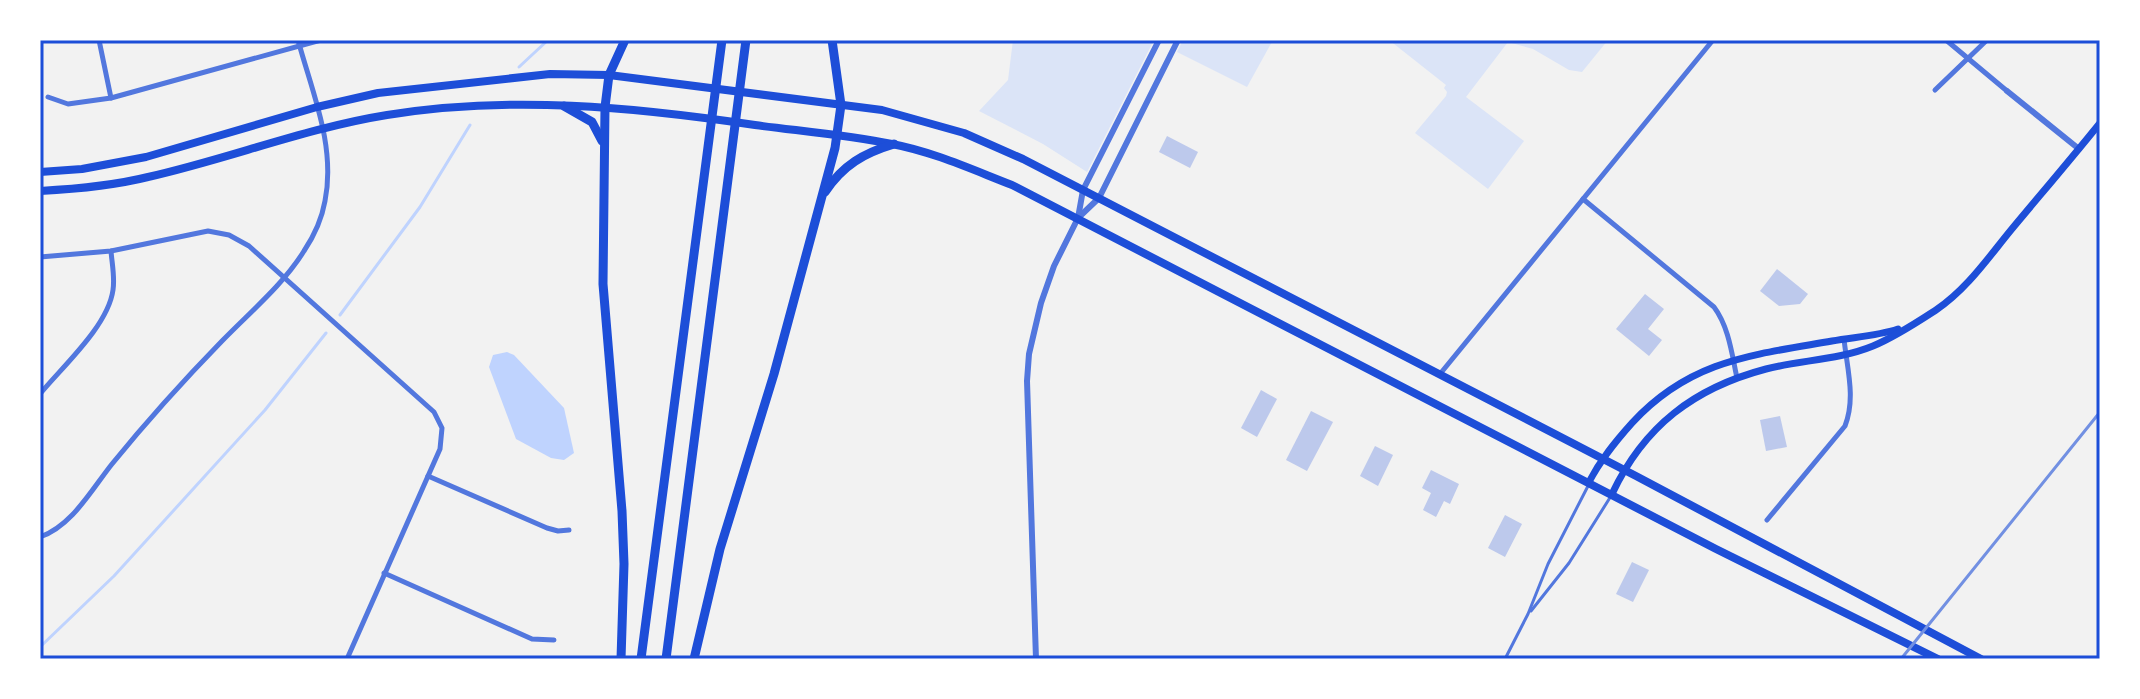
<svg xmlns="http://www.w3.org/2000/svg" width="2140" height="699" font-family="Ubuntu,sans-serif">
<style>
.green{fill:#dbe4f7}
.water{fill:#bfd3fe}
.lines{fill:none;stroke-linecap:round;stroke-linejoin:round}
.stream{stroke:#bfd3fe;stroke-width:3}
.building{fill:#bdc9ec}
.service{stroke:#5277de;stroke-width:3}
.minor{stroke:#5277de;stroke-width:5}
.tertiary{stroke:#5277de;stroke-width:6}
.secondary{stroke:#1d4ed8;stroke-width:7}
.primary{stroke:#1d4ed8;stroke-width:8}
.motorway{stroke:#1d4ed8;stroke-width:9}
.rail{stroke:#7290e2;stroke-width:3}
.neatline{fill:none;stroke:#1d4ed8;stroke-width:3}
</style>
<rect width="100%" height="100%" fill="#f2f2f2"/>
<g class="green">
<path d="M1013,40h141l-67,132 -44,-28 -64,-33 29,-31z"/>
<path d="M1183,40h90l-26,47 -70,-35z"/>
<path d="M1389,40h219l-26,32 -13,-2 -36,-21 -25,-7 -42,55 58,44 -36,48 -73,-56 31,-37 1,-4 -3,-4 2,-3z"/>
</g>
<path class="water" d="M507,352l7,3 50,53 10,45 -10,7 -13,-2 -35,-19 -27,-72 4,-12z"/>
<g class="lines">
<g class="stream">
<path d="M519,67l29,-27"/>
<path d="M340,315l80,-108 50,-82"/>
<path d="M40,647l74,-71 151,-166 61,-77"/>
</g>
</g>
<g class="building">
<path d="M1167,136l31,16 -8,16 -31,-16z"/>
<path d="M1777,269l31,25 -8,10 -21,2 -19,-15z"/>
<path d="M1645,294l19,15 -16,20 14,11 -13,16 -33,-27z"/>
<path d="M1261,390l16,9 -20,38 -16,-9z"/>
<path d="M1311,411l22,11 -26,49 -21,-11z"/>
<path d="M1780,416l7,31 -21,4 -6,-31z"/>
<path d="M1375,446l18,9 -15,31 -18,-10z"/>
<path d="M1431,470l28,14 -9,20 -6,-3 -8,16 -13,-7 8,-17 -9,-5z"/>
<path d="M1505,515l17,9 -17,33 -17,-9z"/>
<path d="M1632,562l17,8 -16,32 -17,-8z"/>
</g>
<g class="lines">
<g class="service">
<path d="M1531,611l38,-48 42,-67"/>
<path d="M1505,659l23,-45 20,-50 40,-78"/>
</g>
<g class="minor">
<path d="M99,40l12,58"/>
<path d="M1946,40l61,51"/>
<path d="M1935,90l52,-50"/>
<path d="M48,97l20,7 43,-6 210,-58"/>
<path d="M1583,199l131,108c15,20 18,48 23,71"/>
<path d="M40,257l71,-6 97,-20 21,4 20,11 185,166 8,16 -2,21 -93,210"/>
<path d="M1440,374l273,-334"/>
<path d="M40,394c23,-28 68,-68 73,-104 2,-13 -1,-26 -2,-39"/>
<path d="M428,476l119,52 11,3 11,-1"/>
<path d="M1767,520l78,-94c11,-28 2,-58 -1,-87"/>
<path d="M40,537c32,-11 52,-48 72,-73 35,-43 71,-83 110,-123 27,-28 61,-56 82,-90 10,-15 18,-33 21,-50 11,-55 -13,-109 -27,-161"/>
<path d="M384,573l148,66 22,1"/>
</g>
<g class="tertiary">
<path d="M2007,91l72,58"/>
<path d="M1078,218l21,-20 79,-158"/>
<path d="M1036,659l-9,-278 2,-27 12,-51 13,-37 24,-48 5,-28 76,-150"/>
</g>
<g class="secondary">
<path d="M1589,482c12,-23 26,-40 43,-59 58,-63 120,-68 200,-82 22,-4 45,-5 66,-12"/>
<path d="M1612,494c32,-68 82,-106 154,-125 35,-9 73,-9 107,-23 22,-9 43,-23 63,-36 31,-21 52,-52 75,-80 30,-36 60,-71 89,-107"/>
</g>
<g class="primary">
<path d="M40,172l42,-3 64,-12 171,-50 61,-14 172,-19 59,1 273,35 82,23 59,26 613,317 345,183"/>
<path d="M40,191c36,-2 72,-5 108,-14 80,-18 158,-49 239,-62 122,-20 247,-8 368,10 45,6 92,10 137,19 42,8 81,26 120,41l704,364 222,110"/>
</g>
<g class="motorway">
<path d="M564,106l28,16 10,19"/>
<path d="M825,192c18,-27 39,-39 69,-48"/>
<path d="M621,659l3,-95 -2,-53 -19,-227 2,-177 4,-32 16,-35"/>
<path d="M641,659l81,-619"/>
<path d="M666,659l80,-619"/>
<path d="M694,659l26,-110 54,-175 61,-226 6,-43 -9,-65"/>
</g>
<path class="rail" d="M1901,659l199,-247"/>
</g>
<rect width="2140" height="699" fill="none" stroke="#ffffff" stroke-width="84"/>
<rect x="42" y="42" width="2056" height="615" class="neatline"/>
</svg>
